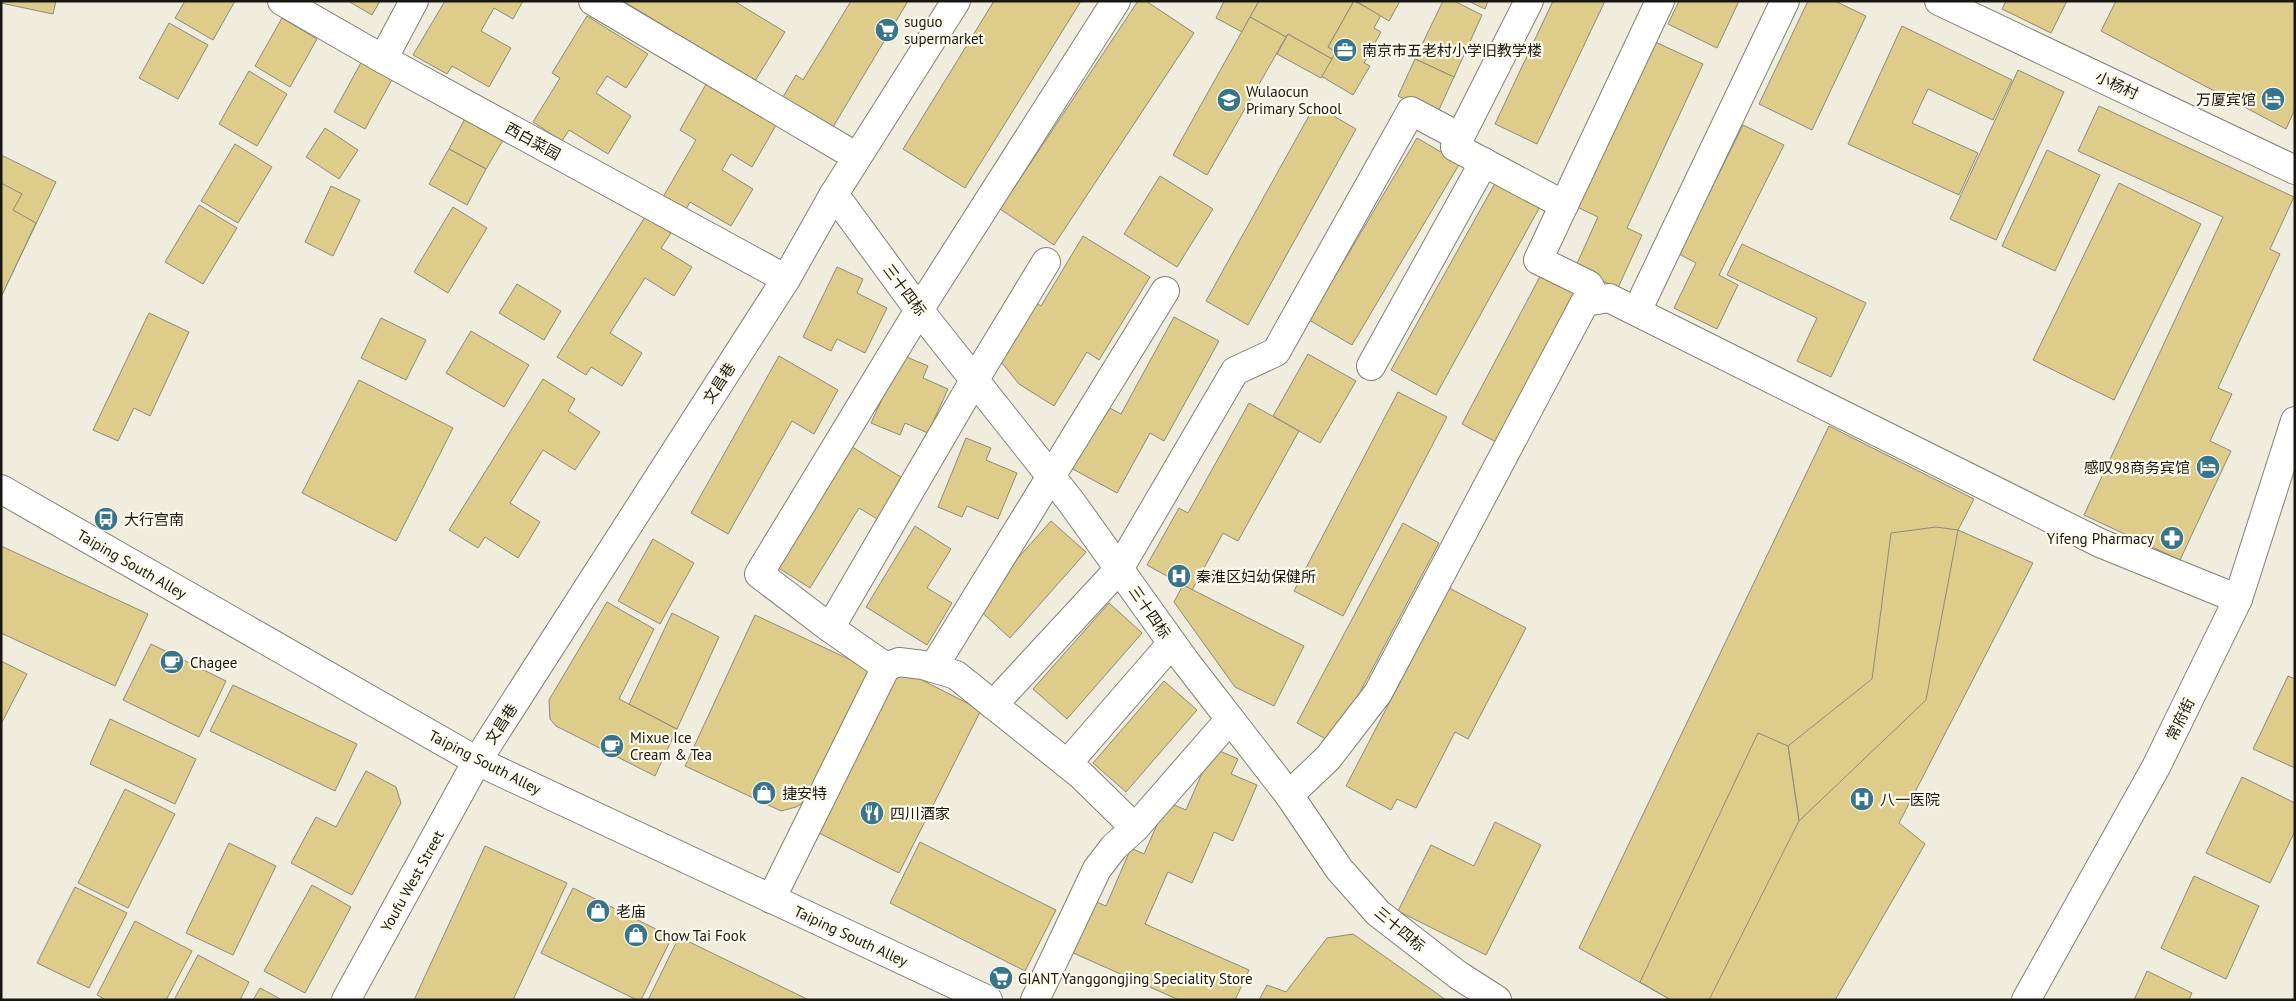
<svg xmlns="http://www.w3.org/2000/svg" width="2296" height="1001" font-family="'PT Sans','Noto Sans SC',sans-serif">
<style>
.building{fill:#ddcc8a;stroke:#8d8a7d}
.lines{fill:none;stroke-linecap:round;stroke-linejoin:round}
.minor-casing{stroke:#828073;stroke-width:30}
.major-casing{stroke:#828073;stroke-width:30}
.minor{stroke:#fff;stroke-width:28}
.major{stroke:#fff;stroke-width:28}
.labels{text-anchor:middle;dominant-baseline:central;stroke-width:4.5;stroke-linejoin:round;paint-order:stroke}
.poi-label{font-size:15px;fill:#181712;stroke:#fefaec;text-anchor:start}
.street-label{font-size:15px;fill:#181712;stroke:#fefaec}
</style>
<rect width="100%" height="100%" fill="#f0eddf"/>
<g class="building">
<path d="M1,1h55l-3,13 -52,-11z"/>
<path d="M185,1h50l-22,39 -38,-22z"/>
<path d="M348,1h32l-8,14z"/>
<path d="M445,1h78l-10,18 -19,-11 -13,23 30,17 -22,39 -37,-21 -5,8 -34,-19z"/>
<path d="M623,1h111l51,31 -30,49z"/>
<path d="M851,1h57l-75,126 -50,-30 13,-22 7,5z"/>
<path d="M994,1h87l-116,187 -62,-39z"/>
<path d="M1138,1h8l48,32 -140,212 -54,-36z"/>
<path d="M1259,1l-17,31 -26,-14 8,-17z"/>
<path d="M1259,1h95l-26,46 8,5 -4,7 -44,-25 -2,3 -36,-20z"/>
<path d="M1354,1l27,14 -7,13 7,4 -17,31 6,3 -17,29 -32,-19 15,-24 -8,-5z"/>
<path d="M1356,1h44l-11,20z"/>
<path d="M1443,1h11l28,14 -28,62 -39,-18z"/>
<path d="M1468,1h20l-3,8z"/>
<path d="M1553,1h52l-68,143 -42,-20z"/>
<path d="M1679,1h60l-22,47 -49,-24z"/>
<path d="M1808,1h27l31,15 -54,114 -53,-26z"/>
<path d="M2006,1h61l-16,32 -49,-24z"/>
<path d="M2116,1h179v108l-9,20 -185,-98z"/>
<path d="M587,16l61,38 -22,34 -19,-12 -11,17 35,23 -23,38 -39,-24 -7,11 -29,-19 27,-44 -8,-5z"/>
<path d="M1250,17l36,20 -79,138 -34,-20z"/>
<path d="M282,18l35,21 -27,48 -35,-21z"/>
<path d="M169,23l39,22 -30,54 -39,-21z"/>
<path d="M1902,26l110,54 -19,40 -65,-31 -16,34 66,30 -19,42 -111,-51z"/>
<path d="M1288,34l44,25 -11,19 -44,-24z"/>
<path d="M1653,41l50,23 -76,164 15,7 -24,53 -43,-20 23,-51 -21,-10z"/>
<path d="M363,59l31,17 -29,53 -31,-17z"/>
<path d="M1415,59l39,18 -17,37 -39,-18z"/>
<path d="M2018,70l46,22 -68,148 -46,-21z"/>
<path d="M249,71l38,23 -30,52 -38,-22z"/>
<path d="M709,79l70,41 -27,47 -21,-13 -9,16 31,19 -22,37 -41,-24 -5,9 -22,-14 33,-57 -16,-10z"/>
<path d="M1315,105l41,24 -108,196 -42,-24z"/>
<path d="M2099,106l195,91 -24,52 10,5 -62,134 14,6 -22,47 21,10 -51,109 -96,-45 139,-298 -145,-66z"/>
<path d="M468,113l38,22 -20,34 -37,-20z"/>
<path d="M1743,125l41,20 -65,130 19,10 -21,44 -43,-21 22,-45 -17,-9z"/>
<path d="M325,128l33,22 -19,29 -33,-22z"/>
<path d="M1417,138l43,25 -108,182 -43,-25z"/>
<path d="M235,144l37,23 -34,56 -37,-22z"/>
<path d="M449,149l37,20 -19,36 -38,-21z"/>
<path d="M2047,150l53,25 -45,96 -53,-25z"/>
<path d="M1,155l55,27 -55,115z"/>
<path d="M1160,176l53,33 -36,58 -53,-33z"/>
<path d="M1498,178l44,25 -106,192 -45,-25z"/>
<path d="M1,183l21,11 -9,16 23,13 -35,74z"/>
<path d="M2119,183l82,41 -87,176 -81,-40z"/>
<path d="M331,186l29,14 -27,56 -28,-14z"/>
<path d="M199,205l38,23 -34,56 -38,-22z"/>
<path d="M453,207l34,21 -39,65 -34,-21z"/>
<path d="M645,217l26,16 -10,15 31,19 -18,29 -29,-18 -35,55 32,20 -20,33 -31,-19 -5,8 -29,-18z"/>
<path d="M1083,236l67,41 -51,83 -12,-8 -33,54 -35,-22 -21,-26 35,-57 8,5z"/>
<path d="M1742,244l124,59 -35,74 -34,-16 20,-43 -90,-43z"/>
<path d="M837,267l26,12 -6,14 30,15 -22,45 -28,-14 -6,12 -28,-14z"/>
<path d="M1545,267l37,20 -84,156 -36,-19z"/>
<path d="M517,284l44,27 -17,29 -45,-27z"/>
<path d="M149,313l40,19 -39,84 -16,-8 -16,33 -25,-11z"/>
<path d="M1174,317l45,24 -55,100 -14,-8 -33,60 -46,-25 35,-62 15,8z"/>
<path d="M381,318l45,22 -20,40 -45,-22z"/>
<path d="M471,331l58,34 -25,42 -58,-34z"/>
<path d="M1308,354l48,27 -36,62 -47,-27z"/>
<path d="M902,355l26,11 -5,12 25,11 -20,44 -23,-10 -5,12 -29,-12z"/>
<path d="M779,356l59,34 -24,44 -22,-13 -64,113 -37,-21z"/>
<path d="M543,379l32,20 -7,12 32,21 -25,38 -32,-20 -33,53 30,19 -22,36 -33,-21 -7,11 -29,-18z"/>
<path d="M359,380l94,48 -57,113 -94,-48z"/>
<path d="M1398,392l49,25 -104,199 -49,-25z"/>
<path d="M1249,403l50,28 -61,110 -15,-8 -31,57 -45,-25 32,-57 9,5z"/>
<path d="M1829,426l145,73 -16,31 75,33 -134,260 26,21 -90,156h-164l-92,-52z"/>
<path d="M966,438l25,10 -5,12 31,13 -19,46 -31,-13 -5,11 -24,-10z"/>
<path d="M849,445l55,34 -25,41 -20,-12 -49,80 -36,-23z"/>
<path d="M1051,521l35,31 -76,86 -35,-32z"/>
<path d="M1403,523l36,20 -106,200 -36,-20z"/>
<path d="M915,526l36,23 -24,39 25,15 -25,42 -61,-38z"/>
<path d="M1936,527l22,3 -32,170 -127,121 -11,-75 84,-67 19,-146z"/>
<path d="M653,539l41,24 -34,61 -42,-23z"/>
<path d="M1,546l147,68 -33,72 -114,-53z"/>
<path d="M1183,585l121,61 -30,60 -39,-19 -61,-85z"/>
<path d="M1449,588l77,40 -58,111 -13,-7 -39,76 -19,-9 -6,11 -45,-24z"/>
<path d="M607,602l47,27 -35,70 58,30 -22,47 -99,-50 -6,-7 -1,-19z"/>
<path d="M1109,603l33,30 -75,86 -34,-30z"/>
<path d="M672,613l47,24 -42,92 -48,-25z"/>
<path d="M755,615l119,56 -58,125 -20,11 -15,4 -96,-45z"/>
<path d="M151,644l75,37 -27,56 -76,-37z"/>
<path d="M1,661l26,13 -26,50z"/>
<path d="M896,667l85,43 -82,163 -86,-43z"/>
<path d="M2288,676l7,3v89l-42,-19z"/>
<path d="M1164,681l33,29 -71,82 -33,-29z"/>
<path d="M233,685l124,59 -22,47 -125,-60z"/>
<path d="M110,719l86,40 -21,45 -85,-40z"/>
<path d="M1758,733l30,13 11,75 -90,179h-38l-31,-18z"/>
<path d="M1213,748l25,11 -7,15 26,11 -24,56 -19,-9 -22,51 -24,-11 -23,52 104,46 -14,30h-56l-117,-52 23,-51 21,9 25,-58 13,6 23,-52 19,8z"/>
<path d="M366,771l30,16 5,16 -49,92 -61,-32 25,-46 20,10z"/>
<path d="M2242,777l53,26v28l-25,52 -64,-30z"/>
<path d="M125,789l50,25 -47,94 -50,-25z"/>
<path d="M1495,822l46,23 -55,110 -88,-44 33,-66 43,21z"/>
<path d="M920,842l136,68 -31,61 -135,-68z"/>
<path d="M229,843l47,23 -43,89 -47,-22z"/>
<path d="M485,846l82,37 -54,117h-99z"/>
<path d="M2194,876l65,30 -33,73 -65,-31z"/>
<path d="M312,885l39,22 -46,86 -41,-22z"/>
<path d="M75,887l52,26 -38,75 -52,-25z"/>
<path d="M573,888l99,49 -31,63h-4l-96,-47z"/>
<path d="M135,921l57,30 -26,49h-60l-9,-5z"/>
<path d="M1353,934l93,66h-187l8,-15 19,7 41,-54z"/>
<path d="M679,937l130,63h-161z"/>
<path d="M198,955l51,27 -9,18h-66z"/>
<path d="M2147,971l45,22 -3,7h-55z"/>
<path d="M260,988l22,12h-29z"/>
</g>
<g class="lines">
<g class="minor-casing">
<g id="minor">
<path d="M282,1l101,58 403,220"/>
<path d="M593,1l264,156"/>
<path d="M1529,1l-74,146 109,58"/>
<path d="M1939,1l356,169"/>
<path d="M383,59l31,-58"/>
<path d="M834,194l85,116 153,193 113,158 104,134 50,74 39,44 80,62 39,25"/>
<path d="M1596,300l-7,-15 -51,-25 122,-259"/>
<path d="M1637,311l148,-310"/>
<path d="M1371,366l113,-204"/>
<path d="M830,628l145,-249 71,-117"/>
<path d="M886,667l13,-5 24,3 33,10 125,100 54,53"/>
<path d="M933,668l232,-377"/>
<path d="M993,705l126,-136 116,-198 41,-19 135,-241 49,26"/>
<path d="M1067,764l105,-121"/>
<path d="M1289,795l39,-37 50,-65 207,-391 24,-4 491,245 138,56"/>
<path d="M771,899l115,-232 -56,-39 -71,-54 160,-264 197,-309"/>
<path d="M346,1000l131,-239 309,-482 48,-85 122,-193"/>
<path d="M1035,1000l62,-131 17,-22 21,-19 95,-109"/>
</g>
</g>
<g class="major-casing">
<g id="major">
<path d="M1,489l476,272 511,239"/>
<path d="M2026,1000l130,-233 82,-168 57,-178"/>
</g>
</g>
<use href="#minor" class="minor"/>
<use href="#major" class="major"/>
</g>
<defs>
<g id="supermarket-disc" transform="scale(1.25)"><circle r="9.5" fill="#38758b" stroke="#fefaec"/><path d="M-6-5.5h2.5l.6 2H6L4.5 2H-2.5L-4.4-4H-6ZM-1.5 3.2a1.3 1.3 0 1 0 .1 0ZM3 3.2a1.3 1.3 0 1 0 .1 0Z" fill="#fff"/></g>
<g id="office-disc" transform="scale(1.25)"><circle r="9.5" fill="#38758b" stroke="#fefaec"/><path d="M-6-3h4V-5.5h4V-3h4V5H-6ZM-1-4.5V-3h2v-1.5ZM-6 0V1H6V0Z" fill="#fff"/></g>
<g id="hotel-disc" transform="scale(1.25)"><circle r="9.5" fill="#38758b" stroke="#fefaec"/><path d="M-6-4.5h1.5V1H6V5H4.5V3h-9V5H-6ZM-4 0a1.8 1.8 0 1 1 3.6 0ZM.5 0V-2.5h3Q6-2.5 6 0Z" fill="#fff"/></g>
<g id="school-disc" transform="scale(1.25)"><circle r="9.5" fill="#38758b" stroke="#fefaec"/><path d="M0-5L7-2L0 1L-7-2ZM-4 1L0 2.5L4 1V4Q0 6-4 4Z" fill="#fff"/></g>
<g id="bus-disc" transform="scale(1.25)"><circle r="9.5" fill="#38758b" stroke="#fefaec"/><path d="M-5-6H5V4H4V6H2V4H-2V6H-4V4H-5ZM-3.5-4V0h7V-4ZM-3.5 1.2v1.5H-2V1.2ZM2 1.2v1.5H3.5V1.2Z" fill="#fff"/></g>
<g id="pharmacy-disc" transform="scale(1.25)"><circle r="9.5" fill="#38758b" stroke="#fefaec"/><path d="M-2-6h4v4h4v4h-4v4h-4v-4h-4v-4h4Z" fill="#fff"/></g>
<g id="hospital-disc" transform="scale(1.25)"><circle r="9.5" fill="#38758b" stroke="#fefaec"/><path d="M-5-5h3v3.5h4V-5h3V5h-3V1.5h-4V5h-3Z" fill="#fff"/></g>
<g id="cafe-disc" transform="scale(1.25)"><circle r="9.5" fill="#38758b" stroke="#fefaec"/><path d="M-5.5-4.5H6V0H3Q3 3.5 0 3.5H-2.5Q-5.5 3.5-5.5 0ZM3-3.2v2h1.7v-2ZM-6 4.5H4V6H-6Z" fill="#fff"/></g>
<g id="shop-disc" transform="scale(1.25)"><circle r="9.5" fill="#38758b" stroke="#fefaec"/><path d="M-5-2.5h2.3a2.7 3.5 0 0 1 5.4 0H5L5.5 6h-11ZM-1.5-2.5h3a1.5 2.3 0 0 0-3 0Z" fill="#fff"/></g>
<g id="restaurant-disc" transform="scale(1.25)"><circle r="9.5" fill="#38758b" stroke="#fefaec"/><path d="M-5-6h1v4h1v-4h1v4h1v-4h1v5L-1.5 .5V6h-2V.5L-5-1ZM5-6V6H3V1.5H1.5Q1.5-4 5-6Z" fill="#fff"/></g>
</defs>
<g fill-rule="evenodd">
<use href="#supermarket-disc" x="887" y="30"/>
<use href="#office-disc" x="1345" y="50"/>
<use href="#hotel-disc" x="2273" y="99"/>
<use href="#school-disc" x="1229" y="100"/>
<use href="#hotel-disc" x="2208" y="467"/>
<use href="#bus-disc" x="106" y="519"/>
<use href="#pharmacy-disc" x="2172" y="538"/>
<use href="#hospital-disc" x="1179" y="576"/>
<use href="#cafe-disc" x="172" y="662"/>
<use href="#cafe-disc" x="612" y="746"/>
<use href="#shop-disc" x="764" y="793"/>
<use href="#hospital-disc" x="1862" y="799"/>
<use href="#restaurant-disc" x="872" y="813"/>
<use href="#shop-disc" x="598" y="911"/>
<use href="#shop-disc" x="636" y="935"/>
<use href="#supermarket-disc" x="1001" y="978"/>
</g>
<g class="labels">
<g class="poi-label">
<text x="904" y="21">suguo<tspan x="904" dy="17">supermarket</tspan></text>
<text x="1362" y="50">南京市五老村小学旧教学楼</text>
<text x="1246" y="91">Wulaocun<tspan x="1246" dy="17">Primary School</tspan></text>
<text x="2256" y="99" text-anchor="end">万厦宾馆</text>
<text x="2190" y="467" text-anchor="end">感叹98商务宾馆</text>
<text x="124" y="519">大行宫南</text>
<text x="2154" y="538" text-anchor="end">Yifeng Pharmacy</text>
<text x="1196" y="576">秦淮区妇幼保健所</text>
<text x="190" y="662">Chagee</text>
<text x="630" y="737">Mixue Ice<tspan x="630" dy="17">Cream &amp; Tea</tspan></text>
<text x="782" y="793">捷安特</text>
<text x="1880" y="799">八一医院</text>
<text x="890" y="813">四川酒家</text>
<text x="616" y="911">老庙</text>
<text x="654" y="935">Chow Tai Fook</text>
<text x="1018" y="978">GIANT Yanggongjing Speciality Store</text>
</g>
<g class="street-label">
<text transform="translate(2117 85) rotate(25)">小杨村</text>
<text transform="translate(533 141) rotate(29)">西白菜园</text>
<text transform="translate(905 290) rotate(53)">三十四标</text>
<text transform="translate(719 383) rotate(-57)">文昌巷</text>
<text transform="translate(132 564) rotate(30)">Taiping South Alley</text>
<text transform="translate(1150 612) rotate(55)">三十四标</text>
<text transform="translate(2180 719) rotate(-64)">常府街</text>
<text transform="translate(501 724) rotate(-57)">文昌巷</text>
<text transform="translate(485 762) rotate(27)">Taiping South Alley</text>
<text transform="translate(412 881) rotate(-61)">Youfu West Street</text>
<text transform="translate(1400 929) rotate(40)">三十四标</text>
<text transform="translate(851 936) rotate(25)">Taiping South Alley</text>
</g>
</g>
<rect width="2296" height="1001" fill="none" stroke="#181712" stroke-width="5"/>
</svg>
